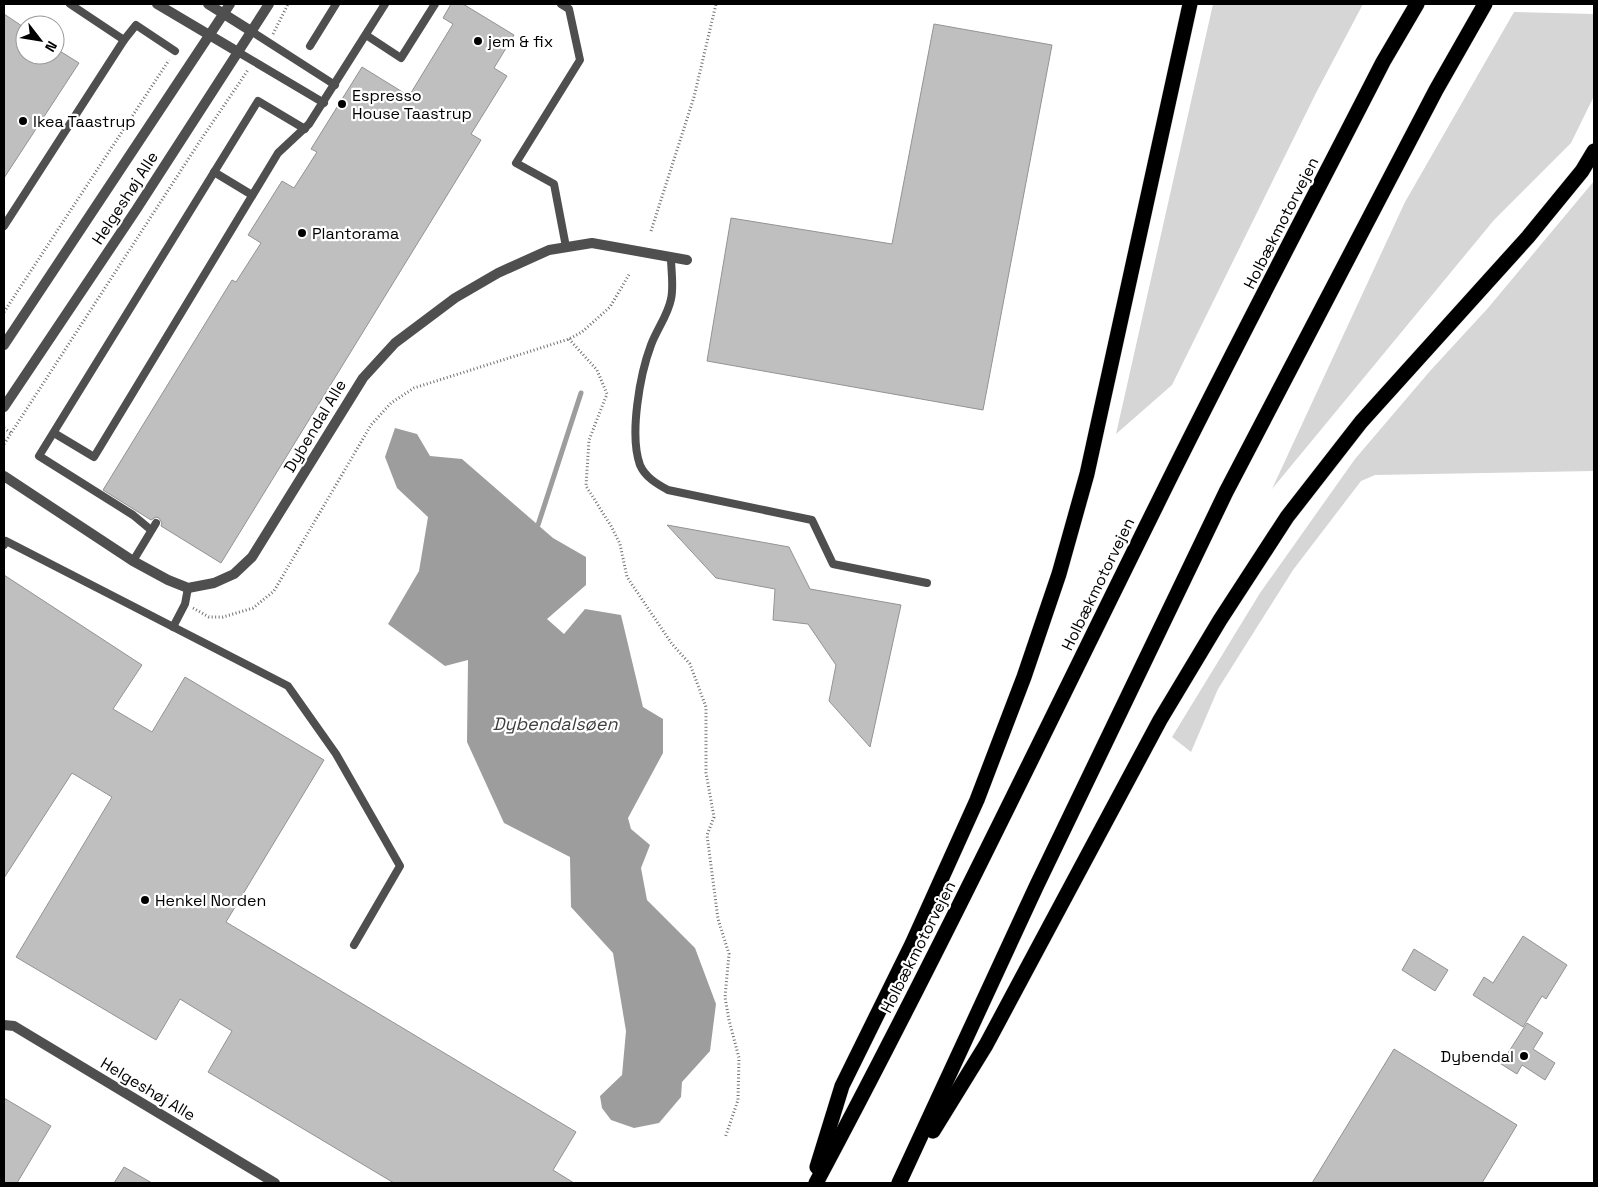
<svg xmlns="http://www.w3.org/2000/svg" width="1598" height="1187" font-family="'Space Grotesk',sans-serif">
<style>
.green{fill:#d6d6d6}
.water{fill:#9d9d9d}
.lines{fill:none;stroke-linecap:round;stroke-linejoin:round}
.stream{stroke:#9d9d9d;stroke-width:5}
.building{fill:#bfbfbf;stroke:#939393}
.highway-casing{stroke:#dbdbdb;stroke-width:16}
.path{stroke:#717171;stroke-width:3;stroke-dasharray:1 2.5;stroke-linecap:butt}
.lane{stroke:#4f4f4f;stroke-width:8}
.street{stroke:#4f4f4f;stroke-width:10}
.highway{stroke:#000;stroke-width:15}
.poi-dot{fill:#000;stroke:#fff;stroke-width:2}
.labels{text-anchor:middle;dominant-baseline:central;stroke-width:4.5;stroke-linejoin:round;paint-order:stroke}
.poi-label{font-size:16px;fill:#000;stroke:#fff;text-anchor:start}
.street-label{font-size:16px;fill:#000;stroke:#fff}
.water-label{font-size:18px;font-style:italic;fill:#3e3e3e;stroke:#fff}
</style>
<rect width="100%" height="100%" fill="#fff"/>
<g class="green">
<path d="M1213,4h150l-47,89 -144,292 -56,49z"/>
<path d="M1514,12l80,2v82l-23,47 -77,77 -222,269 133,-287z"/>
<path d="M1594,181v290l-219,4 -14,6 -68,89 -75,119 -27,63 -19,-15 88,-144 95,-134 75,-88 58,-63z"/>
</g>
<path class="water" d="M395,428l22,6 13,22 32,3 91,79 33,19v28l-39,34 17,15 21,-25 36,6 22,92 20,12v34l-35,65 3,11 19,16 -9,23 6,32 48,48 21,56 -6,47 -28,31 -1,15 -22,26 -25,5 -23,-8 -9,-12 -2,-12 22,-21 4,-44 -13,-78 -42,-46 -1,-50 -66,-34 -37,-81 1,-82 -23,6 -57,-42 31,-53 9,-54 -31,-29 -12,-31z"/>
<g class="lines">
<path class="stream" d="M538,525l43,-132"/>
</g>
<g class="building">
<path d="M451,4h12l51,31 -20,33 13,8 -36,58 10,6 -260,423 -60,-37 1,-3 -3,-5 -3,-1 -5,3 -48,-30 129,-210 4,2 25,-39 -13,-8 34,-54 12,7 23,-36 -6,-3 51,-82 47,29 44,-72 -10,-6z"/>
<path d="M4,14l21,14v27h30v-7l24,15 -75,115z"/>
<path d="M934,24l118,21 -69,365 -276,-49 24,-143 161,26z"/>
<path d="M667,525l122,22 21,42 91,16 -31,142 -41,-46 7,-36 -28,-41 -35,-4 2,-31 -59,-11z"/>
<path d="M4,575l138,90 -29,44 39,23 33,-55 139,83 -98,162 350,210 -23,38 21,13h-180l-186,-111 24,-41 -52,-32 -24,41 -140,-83 96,-160 -40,-24 -68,105z"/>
<path d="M1523,936l44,29 -21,34 -4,-3 -19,31 -50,-32 11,-18 9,6z"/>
<path d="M1414,949l34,21 -13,21 -33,-21z"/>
<path d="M1527,1023l16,10 -10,16 22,14 -10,17 -23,-15 -5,9 -16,-10z"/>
<path d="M1394,1049l123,76 -35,58h-170z"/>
<path d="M4,1098l47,28 -34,57h-13z"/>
<path d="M124,1167l28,16h-38z"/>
</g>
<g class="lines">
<g class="highway-casing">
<g id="highway">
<path d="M933,1131l53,-86 174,-325 60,-100 67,-103 74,-95 167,-185 54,-66 12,-20"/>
<path d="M817,1167l25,-81 70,-142 65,-144 47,-123 35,-103 28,-100 103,-470"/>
<path d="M816,1183c125,-234 239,-473 357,-711 68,-137 140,-273 210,-410l34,-58"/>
<path d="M899,1183l137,-296 190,-395 210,-402 49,-86"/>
</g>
</g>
<g class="path">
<path d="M273,34l15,-30"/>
<path d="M651,231l43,-134 22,-93"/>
<path d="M4,312l165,-252"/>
<path d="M569,339l28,31 10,24 -18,46 -3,46 25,40 9,18 7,33 45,67 18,20 16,43v66l8,44 -7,18 11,84 11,35 -4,43 4,23 10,38 -1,42 -13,38"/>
<path d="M4,428l7,5"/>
<path d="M4,444l196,-303 48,-71"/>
<path d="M193,608l16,9h14l30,-9 21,-17 97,-166 20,-22 23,-15 155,-49 13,-7 28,-25 20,-34"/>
</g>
<g class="lane">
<path d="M70,4l54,36"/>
<path d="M561,4l8,5 11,51 -64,103 38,21 12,63"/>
<path d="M251,31l84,54"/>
<path d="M366,35l35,23 34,-54"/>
<path d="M310,46l26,-42"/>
<path d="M238,52l86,51"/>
<path d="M214,172l38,23"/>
<path d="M4,226l120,-186 12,-15 39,26"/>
<path d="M671,257c0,14 3,29 0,42 -3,16 -14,30 -20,46 -11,29 -22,90 -11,120 5,12 17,19 28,25l144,30 21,44 94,19"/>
<path d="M54,433l40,24 184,-304 31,-29 76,-120"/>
<path d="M151,530l-18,-15 -94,-59 219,-355 47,28"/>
<path d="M4,545l2,-4 282,145 48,68 64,112 -46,79"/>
<path d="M133,561l23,-38"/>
<path d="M173,627l12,-23 3,-16"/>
</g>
<g class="street">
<path d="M157,4l81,48"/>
<path d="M208,4l43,27"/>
<path d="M4,345l226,-341"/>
<path d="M4,407l132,-197 133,-206"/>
<path d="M4,476l129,85 35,19 20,8 26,-5 20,-9 18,-17 111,-179 32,-35 60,-45 43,-25 51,-23 43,-7 95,17"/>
<path d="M4,1025l10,1 261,157"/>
</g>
<use href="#highway" class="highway"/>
</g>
<g class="poi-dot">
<circle cx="478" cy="41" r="5"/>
<circle cx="342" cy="104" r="5"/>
<circle cx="23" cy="121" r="5"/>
<circle cx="302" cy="233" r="5"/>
<circle cx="145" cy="900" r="5"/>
<circle cx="1524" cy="1056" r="5"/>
</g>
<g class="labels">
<g class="poi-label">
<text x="488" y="41">jem &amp; fix</text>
<text x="352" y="95">Espresso<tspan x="352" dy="18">House Taastrup</tspan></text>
<text x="33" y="121">Ikea Taastrup</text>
<text x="312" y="233">Plantorama</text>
<text x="155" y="900">Henkel Norden</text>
<text x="1514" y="1056" text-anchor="end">Dybendal</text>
</g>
<g class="street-label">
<text transform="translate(125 198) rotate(-57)">Helgeshøj Alle</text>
<text transform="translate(1281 223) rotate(-63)">Holbækmotorvejen</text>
<text transform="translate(315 426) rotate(-59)">Dybendal Alle</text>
<text transform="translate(1098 584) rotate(-64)">Holbækmotorvejen</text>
<text transform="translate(918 947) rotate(-63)">Holbækmotorvejen</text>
<text transform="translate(148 1089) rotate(31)">Helgeshøj Alle</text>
</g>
<g class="water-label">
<text x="555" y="723">Dybendalsøen</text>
</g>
</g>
<rect width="1598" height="1187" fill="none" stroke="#000000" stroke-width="10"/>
<g transform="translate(40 40) rotate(121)"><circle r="24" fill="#ffffff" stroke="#999999"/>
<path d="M0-4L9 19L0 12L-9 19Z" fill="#000000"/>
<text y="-8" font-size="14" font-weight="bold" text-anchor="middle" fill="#000000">N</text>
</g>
</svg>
